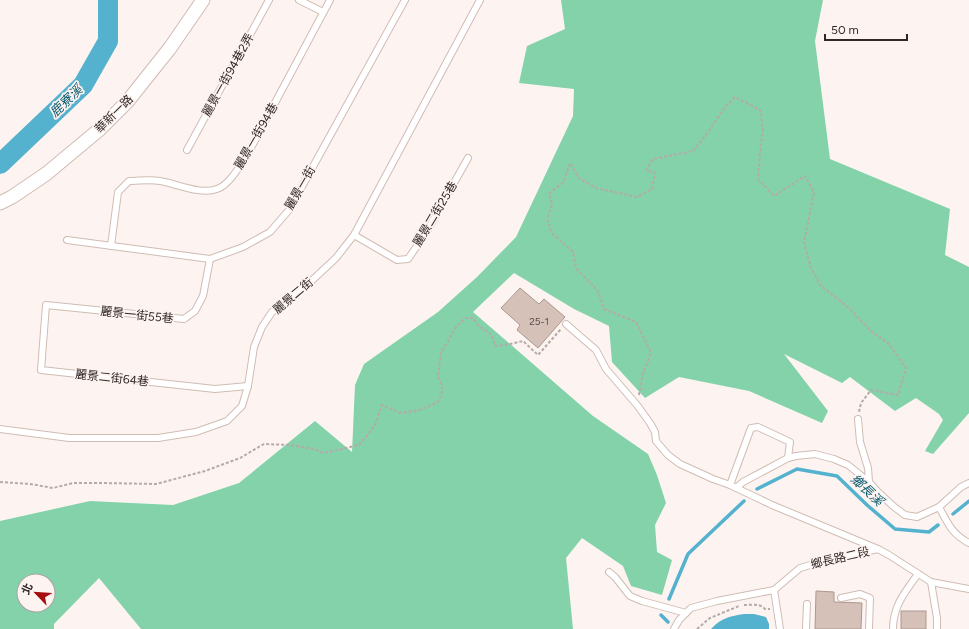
<svg xmlns="http://www.w3.org/2000/svg" width="969" height="629" font-family="Figtree,'Noto Sans TC',sans-serif">
<style>
.forest{fill:#83d2aa;fill-rule:evenodd}
.water{fill:#54b2ce}
.lines{fill:none;stroke-linecap:round;stroke-linejoin:round}
.stream{stroke:#54b2ce;stroke-width:3.5}
.river{stroke:#54b2ce;stroke-width:20}
.building{fill:#d5c1b8;stroke:#ab978f}
.service-casing{stroke:#d0bcb3;stroke-width:8}
.minor-casing{stroke:#d0bcb3;stroke-width:15}
.path{stroke:#b4aba8;stroke-width:2;stroke-dasharray:3 2;stroke-linecap:butt}
.service{stroke:#fff;stroke-width:6}
.minor{stroke:#fff;stroke-width:13}
.labels{text-anchor:middle;dominant-baseline:central;stroke-width:3.5;stroke-linejoin:round;paint-order:stroke}
.number-label{font-size:10px;fill:#594e4a}
.street-label{font-size:12px;fill:#302825;stroke:#fdf4f1}
.water-label{font-size:13px;font-style:italic;fill:#05586c;stroke:#fdf4f1}
</style>
<rect width="100%" height="100%" fill="#fdf4f1"/>
<path class="forest" d="M561,0h262l-8,41 15,118 120,50 -5,46 24,12v146l-36,41 -8,-3 18,-31 -4,-6 -23,-16 -21,13 -45,-34 -8,6 -58,-29 44,57 -6,12 -73,-32 -70,-14 -34,21 -33,-36 -3,-36 -35,-17 -60,-36 -41,39 120,104 55,38 9,21 9,28 -11,22 2,27 15,8 -10,35 -31,-9 -8,-20 -41,-28 -16,20 7,71h-432l-42,-51 -45,46v5h-54v-108l90,-20 83,4 66,-22 76,-62 37,31 3,-67 9,-21 74,-52 39,-35 39,-40 57,-121 1,-27 -55,-6 8,-37 38,-17zM24,581h24v24h-24z"/>
<path class="water" d="M744,614h10l12,3 3,7v5h-58c10,-11 19,-13 33,-15z"/>
<g class="lines">
<g class="stream">
<path d="M757,489l40,-20 40,7 30,29 28,24 34,3 9,-7"/>
<path d="M953,514l16,-13"/>
<path d="M669,599l19,-45 56,-53"/>
<path d="M661,615l7,7"/>
</g>
<path class="river" d="M0,164l83,-79 25,-44v-41"/>
</g>
<g class="building">
<path d="M520,288l19,16 5,-5 21,18 -27,31 -21,-18 3,-5 -19,-17z"/>
<path d="M816,591l18,1v10l28,1 -1,26h-46z"/>
<rect x="901" y="611" width="25" height="18"/>
</g>
<g class="lines">
<g class="service-casing">
<g id="service">
<path d="M299,0l24,12"/>
<path d="M187,150l82,-150"/>
<path d="M354,235l43,25 11,-1 18,-26 42,-75"/>
<path d="M67,240l143,19 33,-12 27,-15 19,-22 116,-210"/>
<path d="M111,246l7,-54 11,-11c10,0 21,-2 31,0 18,3 40,14 57,8 12,-4 22,-22 29,-32l84,-157"/>
<path d="M210,259l-7,37 -8,15 -11,8 -138,-14 -5,65 174,19 33,-3"/>
<path d="M566,324l30,26 10,19 31,36 13,18 5,9 1,9 12,14 12,9 33,15 17,6 42,20 106,44"/>
<path d="M858,419l2,23 8,26 1,14"/>
<path d="M0,429l69,9h89l38,-6 31,-11 15,-15 6,-20 6,-39 8,-20 10,-15 35,-27 29,-27 18,-23 126,-235"/>
<path d="M730,485l21,-57 7,-1 32,15 -2,16"/>
<path d="M736,488l7,-6 45,-24 8,-2 19,-2 19,5 14,6 21,17 9,10 15,14 12,9 12,2 22,-10 22,-20 8,-4"/>
<path d="M939,507c9,17 13,27 30,36"/>
<path d="M609,572l6,5 15,19 12,5 44,12"/>
<path d="M931,582l6,36v11"/>
<path d="M774,590l6,39"/>
<path d="M841,598l19,-4 10,4 -1,31"/>
<path d="M674,629l5,-9 12,-12 26,-7 57,-11 26,-22 24,-7 54,-12 11,6 42,27 38,7"/>
<path d="M806,629l1,-25"/>
<path d="M893,629c0,-23 12,-37 25,-55"/>
</g>
</g>
<g class="minor-casing">
<path id="minor" d="M0,203l12,-6 34,-23 54,-45 27,-27 43,-54 33,-48"/>
</g>
<g class="path">
<path d="M639,395l4,-22 8,-20 -15,-31 -32,-13 -6,-18 -22,-23 -3,-16 -21,-19 -5,-14 5,-15 -3,-11 14,-10 7,-20 9,15 17,10 41,9 15,-8 3,-16 -9,-3 7,-11 40,-8 12,-15 21,-30 9,-9 25,13 3,19 -3,25 -2,25 16,17 31,-20 9,16 -10,51 7,25 10,18 28,22 22,23 18,13 17,24 -8,27 -27,-5 -10,13 -2,9"/>
<path d="M0,482l30,2 23,4 20,-5h29l54,1 49,-13 35,-13 24,-14 26,1 24,4 10,4 35,-8 16,-20 7,-20 18,8 20,-3 18,-8 5,-12 -5,-14 3,-23 15,-26 9,-9h8l6,8 13,9 3,11 15,-2 13,-3 15,14 23,-26"/>
<path d="M744,605c7,0 16,-2 21,4h5"/>
<path d="M697,629l13,-11 29,-12"/>
</g>
<use href="#service" class="service"/>
<use href="#minor" class="minor"/>
</g>
<g class="labels">
<g class="number-label">
<text x="539" y="321">25-1</text>
</g>
<g class="street-label">
<text transform="translate(228 75) rotate(-61)">麗景一街94巷2弄</text>
<text transform="translate(114 114) rotate(-45)">華新一路</text>
<text transform="translate(256 136) rotate(-60)">麗景一街94巷</text>
<text transform="translate(300 188) rotate(-60)">麗景一街</text>
<text transform="translate(435 214) rotate(-59)">麗景二街25巷</text>
<text transform="translate(293 296) rotate(-40)">麗景二街</text>
<text transform="translate(137 315) rotate(6)">麗景一街55巷</text>
<text transform="translate(112 378) rotate(6)">麗景二街64巷</text>
<text transform="translate(840 558) rotate(-13)">鄉長路二段</text>
</g>
<g class="water-label">
<text transform="translate(66 101) rotate(-44)">鹿寮溪</text>
<text transform="translate(867 490) rotate(43)">鄉長溪</text>
</g>
</g>
<g transform="translate(36 593) rotate(295)"><circle r="19" fill="#fdf4f1" stroke="#aba29f"/>
<path d="M0-3L7 15L0 10L-7 15Z" fill="#a50e11"/>
<text y="-6" font-size="11" font-weight="bold" text-anchor="middle" fill="#302825">北</text>
</g>
<path d="M825 34v6h82v-6" fill="none" stroke="#302825" stroke-width="2"/>
<text x="831" y="34" font-size="12" fill="#302825" stroke="#fdf4f1" stroke-width="3" paint-order="stroke">50 m</text>
</svg>
